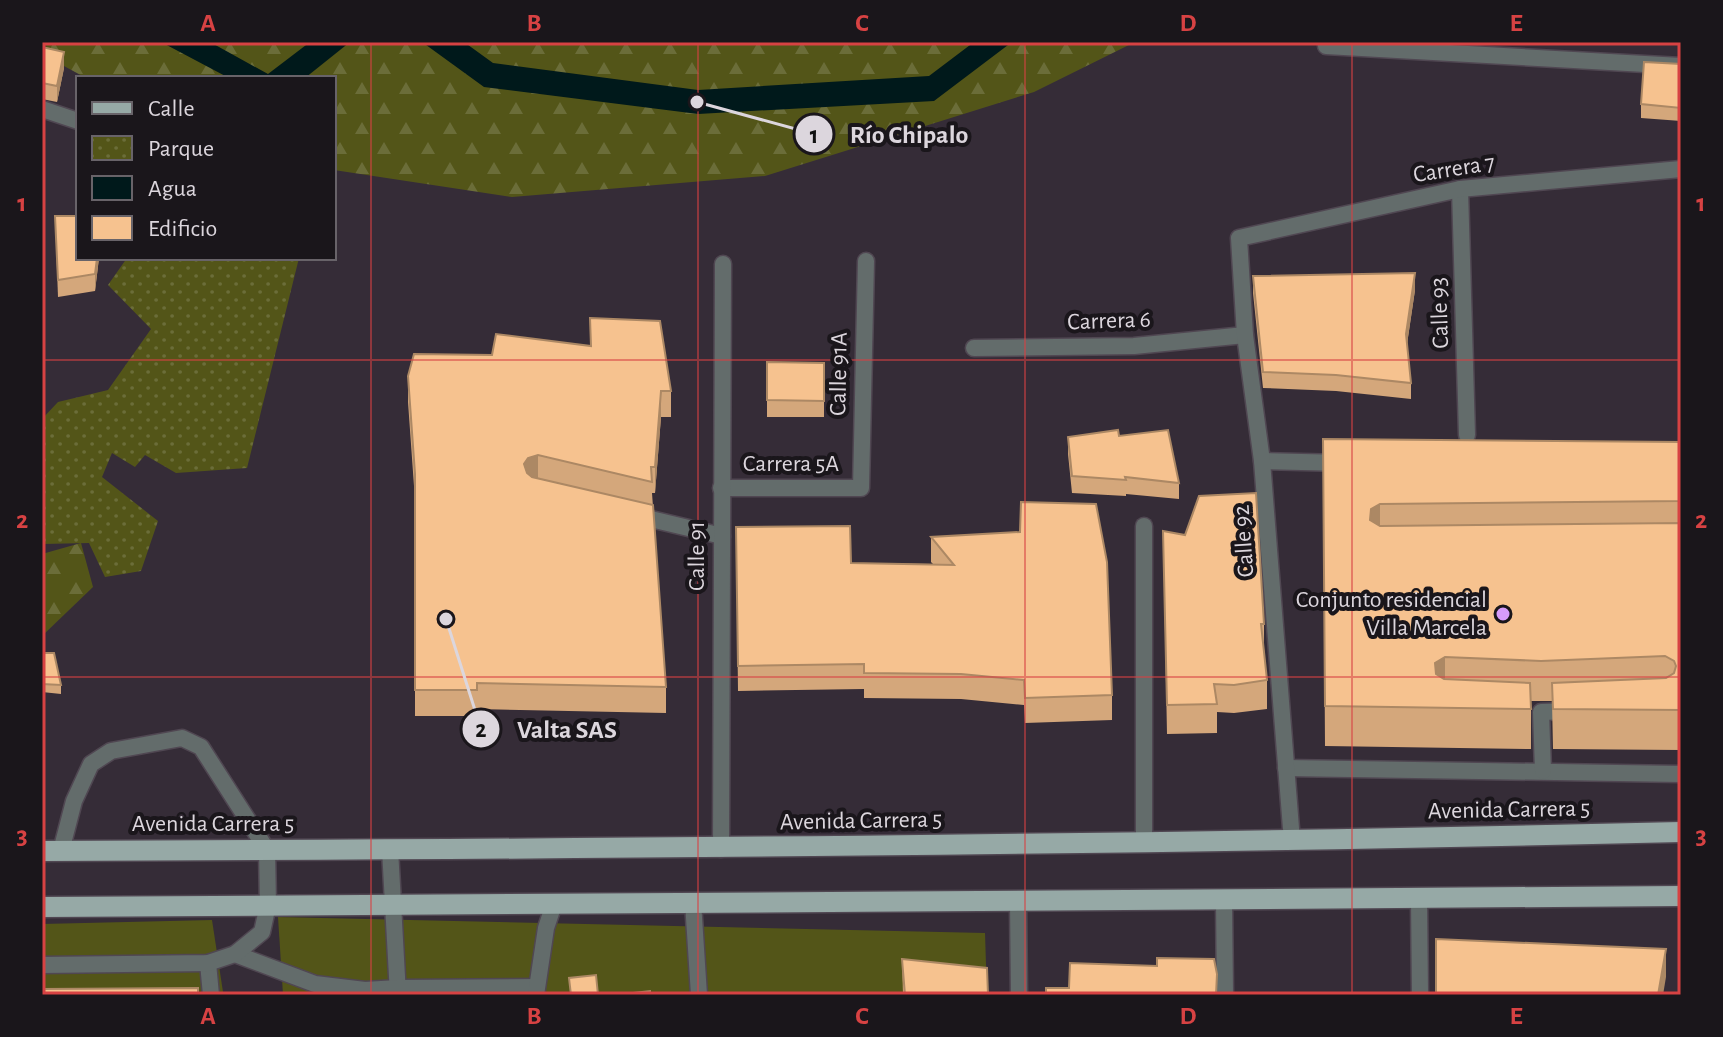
<svg xmlns="http://www.w3.org/2000/svg" width="1723" height="1037" font-family="'Alegreya Sans',sans-serif">
<style>
.grass{fill:#535518}
.forest{fill:url(#forest-firs)}
.park{fill:url(#park-dots)}
.water{fill:#00191b}
.lines{fill:none;stroke-linecap:round;stroke-linejoin:round}
.lane-casing{stroke:#504752;stroke-width:19}
.street-casing{stroke:#504752;stroke-width:19}
.primary-casing{stroke:#504752;stroke-width:23}
.lane{stroke:#636c6b;stroke-width:16}
.street{stroke:#636c6b;stroke-width:16}
.primary{stroke:#96a9a6;stroke-width:20}
.wall{fill:#d4a77b}
.shaded-wall{fill:#ac8864}
.building{fill:#f6c28f;stroke:#ac8864;stroke-width:2}
.grid{fill:none;stroke:#d74243;stroke-width:2;stroke-opacity:0.55}
.poi-dot{fill:#d69bfa;stroke:#1a161b;stroke-width:3}
.labels{text-anchor:middle;dominant-baseline:central;stroke-width:8;stroke-linejoin:round;paint-order:stroke}
.street-label{font-size:24px;fill:#dcd6dd;stroke:#1a161b}
.poi-label{font-size:24px;fill:#dcd6dd;stroke:#1a161b;text-anchor:end}
.leader{fill:none;stroke:#dcd6dd;stroke-width:3}
.callout-dot{fill:#dcd6dd;stroke:#1a161b;stroke-width:3}
.mark-label{font-size:24px;text-anchor:middle;font-weight:bold;fill:#111}
.callout-label{font-size:26px;text-anchor:middle;font-weight:bold;fill:#dcd6dd;stroke:#1a161b;stroke-width:8;stroke-linejoin:round;paint-order:stroke}
.neatline{fill:none;stroke:#d74243;stroke-width:3}
.grid-label{font-size:26px;text-anchor:middle;font-weight:bold;fill:#d74243}
</style>
<defs>
<pattern id="forest-firs" width="22" height="20" patternUnits="userSpaceOnUse" patternTransform="scale(2)"><rect width="22" height="20" fill="#535518"/><path d="M5 1l3.5 6h-7zM16 11l3.5 6h-7z" fill="#6b6d39"/></pattern>
<pattern id="park-dots" width="8" height="8" patternUnits="userSpaceOnUse" patternTransform="scale(2)"><rect width="8" height="8" fill="#535518"/><path d="M2 2h.1M6 6h.1" fill="none" stroke="#6b6d39" stroke-width="1.8" stroke-linecap="round"/></pattern>
</defs>
<rect width="100%" height="100%" fill="#352c37"/>
<g class="grass">
<path d="M278,917l707,16 2,62h-704z"/>
<path d="M212,920l11,72 -181,-2v-66z"/>
</g>
<g class="forest">
<path d="M42,42h1093l-101,50 -269,84 -253,21 -178,-27v-92h-248l-22,-12z"/>
<path d="M81,543l12,44 -51,49v-82z"/>
</g>
<path class="park" d="M127,258h172l-52,210 -71,5 -31,-18 -10,12 -23,-14 -10,24 56,44 -17,50 -36,6 -16,-34 -47,1v-125l16,-17 50,-12 43,-61 -43,-44z"/>
<g class="water">
<path d="M161,42h49l58,32 42,-32h40l-45,36h-76z"/>
<path d="M422,42h42l29,21 205,27 231,-14 45,-34h38l-78,59 -236,13 -214,-27z"/>
</g>
<g class="lines">
<g class="lane-casing">
<g id="lane">
<path d="M1286,768l395,6"/>
<path d="M1543,771l-2,-59 30,-1"/>
<path d="M1144,843v-317"/>
<path d="M390,849l8,146"/>
<path d="M61,851l13,-50 17,-37 20,-13 71,-13 19,9 66,103"/>
<path d="M1419,899l1,96"/>
<path d="M1224,901l1,94"/>
<path d="M693,902l6,93"/>
<path d="M235,954l80,30 50,6 33,-2 138,-1"/>
<path d="M208,963l3,32"/>
<path d="M536,995l10,-67 8,-24"/>
</g>
</g>
<g class="street-casing">
<g id="street">
<path d="M1326,46l355,20"/>
<path d="M42,109l36,12"/>
<path d="M1460,189l7,246"/>
<path d="M974,348l160,-2 111,-11"/>
<path d="M1262,461l82,2"/>
<path d="M721,488h140l5,-227"/>
<path d="M634,515l88,21"/>
<path d="M1292,841l-30,-380 -17,-126 -6,-97 221,-49 221,-20"/>
<path d="M721,849l2,-585"/>
<path d="M1018,903l1,92"/>
<path d="M42,965l166,-2 27,-9 27,-22 6,-27 -1,-55"/>
</g>
</g>
<g class="primary-casing">
<g id="primary">
<path d="M42,851c546,-2 1093,-6 1639,-19"/>
<path d="M42,907c546,-4 1093,-6 1639,-11"/>
</g>
</g>
<use href="#lane" class="lane"/>
<use href="#street" class="street"/>
<use href="#primary" class="primary"/>
</g>
<g class="wall">
<path d="M42,47l22,21 -7,34 -15,-3z"/>
<path d="M1681,64v57l-40,-3v-14z"/>
<path d="M55,216l44,42 -4,33 -37,6z"/>
<path d="M1253,276l162,14 -8,54 4,39v16l-75,-8 -73,-3 -10,-95z"/>
<path d="M590,318l81,73v26h-10l-6,76h-3l14,194v26l-189,-4v7h-62v-216l-7,-98v-26l84,-21 98,-9z"/>
<path d="M767,362l57,1v54h-57z"/>
<path d="M1119,436l60,47v16l-53,-5v2l-54,-3 -4,-39v-17z"/>
<path d="M1323,439l358,3v308l-128,-1 -1,-48h-21v48l-206,-3z"/>
<path d="M736,527l115,36 82,1 -2,-2v-25l181,158v25l-87,3 -1,-18 -63,-6 -97,-1v-9l-126,2z"/>
<path d="M1163,531l101,93v25l3,31v29l-33,4 -17,-1v21l-50,1z"/>
<path d="M42,653l19,32v9l-19,-2z"/>
<path d="M902,959l86,36h-85z"/>
</g>
<g class="shaded-wall">
<path d="M64,52v16l-7,34v-16z"/>
<path d="M97,258h2l-4,33v-17z"/>
<path d="M1415,273v17l-9,61v-17z"/>
<path d="M661,391v26l-6,76v-26z"/>
<path d="M538,455v26l-10,3 -4,-20 4,-6z"/>
<path d="M1380,504v40l-10,16 1,-51z"/>
<path d="M1445,657v40l-10,6v-40z"/>
<path d="M1666,949v28l-3,18h-5z"/>
</g>
<g class="building">
<path d="M42,47l22,5 -7,34 -15,-3z"/>
<path d="M1644,62l37,2v44l-40,-4z"/>
<path d="M55,216h23v42h19l-2,16 -37,6z"/>
<path d="M1415,273l-9,61 5,49 -75,-8 -73,-3 -10,-96z"/>
<path d="M590,318l70,3 11,70h-10l-6,76h-4l1,15 -114,-27 -10,3 -4,6 3,9 5,4 121,28 13,182 -189,-4v7h-62v-216l-7,-98 6,-22 78,1 4,-21 95,12z"/>
<path d="M767,362l57,1v38l-57,-1z"/>
<path d="M1118,430l1,6 49,-6 11,53 -54,-6 1,3 -54,-4 -4,-39z"/>
<path d="M1323,439l358,3v59l-301,3 -9,5 -1,11 10,6 301,-3v187l-128,-1 -1,-26 114,-5 8,-5 2,-7 -2,-5 -9,-5 -124,5 -96,-4 -10,6 1,11 8,5 86,4 1,26 -206,-3z"/>
<path d="M1256,493l8,131h-3l6,56 -33,5 -20,-1 3,20 -50,1 -4,-174 22,4 14,-39z"/>
<path d="M1021,502l75,2 11,58 5,133 -87,3 -1,-18 -63,-6 -97,-1v-9l-126,2 -2,-139 114,-1 1,37 103,2 -23,-28 89,-5z"/>
<path d="M42,653h12l7,32 -19,-1z"/>
<path d="M1436,939l230,10 -8,46h-222z"/>
<path d="M1157,958l57,1 3,15 -1,21h-170v-7h23l1,-25 87,3z"/>
<path d="M902,959l85,9 1,27h-83z"/>
<path d="M596,975l2,20h-27l-2,-17z"/>
<path d="M198,988v7h-156v-6z"/>
<path d="M650,991v4h-35z"/>
</g>
<path class="grid" d="M371,42v953M698,42v953M1025,42v953M1352,42v953M42,360h1639M42,677h1639"/>
<circle class="poi-dot" cx="1503" cy="614" r="8"/>
<g class="labels">
<g class="street-label">
<text transform="translate(1454 169) rotate(-9)">Carrera 7</text>
<text transform="translate(1440 313) rotate(-92)">Calle 93</text>
<text transform="translate(1109 321) rotate(-2)">Carrera 6</text>
<text transform="translate(839 374) rotate(-89)">Calle 91A</text>
<text x="791" y="464">Carrera 5A</text>
<text transform="translate(1244 541) rotate(-94)">Calle 92</text>
<text transform="translate(697 556) rotate(-90)">Calle 91</text>
<text transform="translate(1509 810) rotate(-1)">Avenida Carrera 5</text>
<text transform="translate(861 821) rotate(-1)">Avenida Carrera 5</text>
<text x="213" y="824">Avenida Carrera 5</text>
</g>
<g class="poi-label">
<text x="1487" y="600">Conjunto residencial<tspan x="1487" dy="28">Villa Marcela</tspan></text>
</g>
</g>
<path class="leader" d="M697 102L814 134M446 619L481 729"/>
<g class="callout-dot">
<circle cx="697" cy="102" r="8"/>
<circle cx="446" cy="619" r="8"/>
<circle cx="814" cy="134" r="20"/>
<circle cx="481" cy="729" r="20"/>
</g>
<g class="mark-label">
<text x="814" y="143">1</text>
<text x="481" y="737">2</text>
</g>
<g class="callout-label">
<text x="909" y="143">Río Chipalo</text>
<text x="567" y="738">Valta SAS</text>
</g>
<rect width="1723" height="1037" fill="none" stroke="#1a161b" stroke-width="88"/>
<rect x="76" y="76" width="260" height="184" fill="#1a161b" stroke="#686369" stroke-width="2"/>
<rect x="92" y="102" width="40" height="12" fill="#96a9a6" stroke="#686369" stroke-width="2"/>
<text x="148" y="116" font-size="24" fill="#dcd6dd">Calle</text>
<rect x="92" y="136" width="40" height="24" fill="url(#park-dots)" stroke="#686369" stroke-width="2"/>
<text x="148" y="156" font-size="24" fill="#dcd6dd">Parque</text>
<rect x="92" y="176" width="40" height="24" fill="#00191b" stroke="#686369" stroke-width="2"/>
<text x="148" y="196" font-size="24" fill="#dcd6dd">Agua</text>
<rect x="92" y="216" width="40" height="24" fill="#f6c28f" stroke="#686369" stroke-width="2"/>
<text x="148" y="236" font-size="24" fill="#dcd6dd">Edificio</text>
<rect x="44" y="44" width="1635" height="949" class="neatline"/>
<g class="grid-label">
<text x="208" y="31">A</text>
<text x="534" y="31">B</text>
<text x="862" y="31">C</text>
<text x="1188" y="31">D</text>
<text x="1516" y="31">E</text>
<text x="22" y="211">1</text>
<text x="1701" y="211">1</text>
<text x="22" y="528">2</text>
<text x="1701" y="528">2</text>
<text x="22" y="844">3</text>
<text x="1701" y="844">3</text>
<text x="208" y="1024">A</text>
<text x="534" y="1024">B</text>
<text x="862" y="1024">C</text>
<text x="1188" y="1024">D</text>
<text x="1516" y="1024">E</text>
</g>
</svg>
